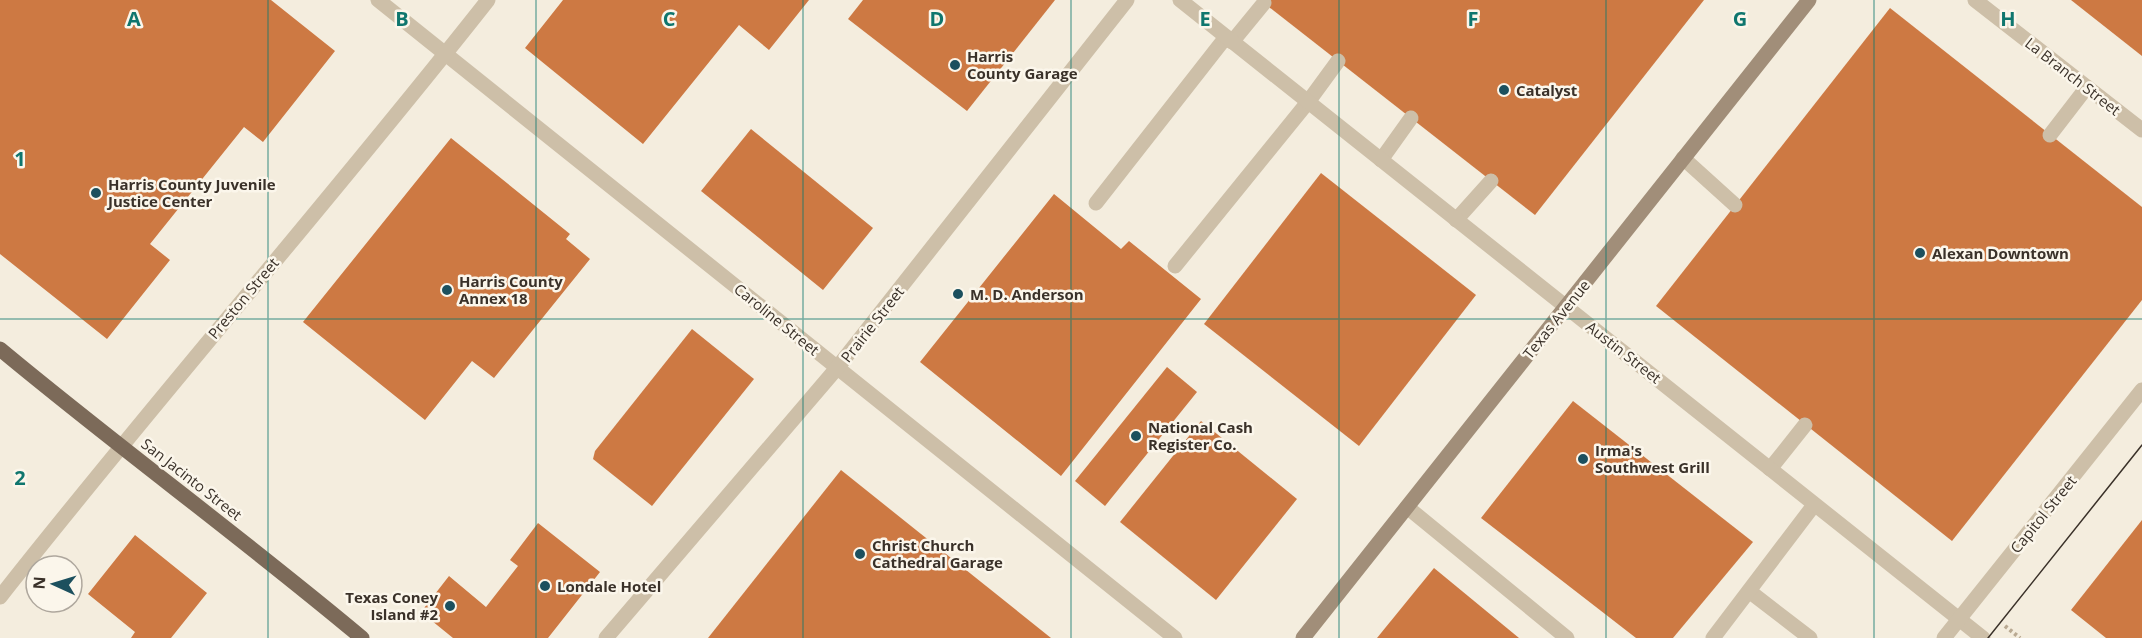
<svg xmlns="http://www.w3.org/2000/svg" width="2142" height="638" font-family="'Open Sans',sans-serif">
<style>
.building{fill:#cd7943}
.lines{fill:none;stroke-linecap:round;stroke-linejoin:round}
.path{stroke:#b9a992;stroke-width:4;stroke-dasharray:3 3;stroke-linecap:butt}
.service{stroke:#cdbfa8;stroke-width:15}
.tertiary{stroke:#cdbfa8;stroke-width:15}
.secondary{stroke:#a18e79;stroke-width:15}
.primary{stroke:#7c6a59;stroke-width:15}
.tram{stroke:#3a3129;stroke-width:1.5}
.grid{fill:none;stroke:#0f766e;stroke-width:1.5;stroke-opacity:0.55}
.poi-dot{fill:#1c505e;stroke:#fbf6eb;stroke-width:2}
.labels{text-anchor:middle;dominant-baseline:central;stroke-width:5;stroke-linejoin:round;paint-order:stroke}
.poi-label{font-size:15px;font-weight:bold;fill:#3a3129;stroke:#fbf6eb;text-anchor:start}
.street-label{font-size:15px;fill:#3a3129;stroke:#fbf6eb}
.grid-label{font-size:20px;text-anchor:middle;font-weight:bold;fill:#0f766e;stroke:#fbf6eb;stroke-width:5;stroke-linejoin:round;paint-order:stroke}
</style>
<rect width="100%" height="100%" fill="#f4edde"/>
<g class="building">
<path d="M0,0h271l64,51 -72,91 -19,-15 -94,117 20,16 -63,79 -107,-85z"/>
<path d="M563,0h246l-40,50 -30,-25 -96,119 -118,-96z"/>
<path d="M863,0h192l-88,111 -119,-92z"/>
<path d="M1260,0h444l-169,215z"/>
<path d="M2071,0h71v56z"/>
<path d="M1890,8l252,199v93l-190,241 -296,-235z"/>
<path d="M751,129l122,99 -50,62 -122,-99z"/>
<path d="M451,138l119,96 -4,5 24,20 -96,119 -22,-17 -47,59 -122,-98z"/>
<path d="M1321,173l155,122 -117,151 -155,-122z"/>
<path d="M1054,194l67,55 8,-8 72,58 -140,177 -141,-114z"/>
<path d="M692,329l62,50 -102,127 -59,-47 2,-8z"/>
<path d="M1167,367l30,25 -92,114 -30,-25z"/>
<path d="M1573,401l180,141 -80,96h-37l-155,-120z"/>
<path d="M1201,421l96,78 -81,101 -96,-78z"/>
<path d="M841,470l210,168h-343z"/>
<path d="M2142,520v118h-36l-35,-28z"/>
<path d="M538,523l62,49 -52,66h-95l-32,-26 28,-36 37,31 32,-41 -8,-6z"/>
<path d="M135,535l72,58 -36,45h-40l4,-6 -47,-38z"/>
<path d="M1434,568l85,70h-142z"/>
</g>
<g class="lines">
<path class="path" d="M2005,626l15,12"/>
<g class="service">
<path d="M1232,42l32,-39"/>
<path d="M2050,135l37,-48"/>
<path d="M1683,158l52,47"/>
<path d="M1381,160l30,-42"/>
<path d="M1096,203l130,-166"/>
<path d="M1456,220l35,-39"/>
<path d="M1175,266l133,-164 30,-41"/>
<path d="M1770,469l35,-44"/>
<path d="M1407,507l160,131"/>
<path d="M1749,591l61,47"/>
<path d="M1713,638l101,-133"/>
</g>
<g class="tertiary">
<path d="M378,0l797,638"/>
<path d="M1180,0l803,638"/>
<path d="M1975,0l167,130"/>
<path d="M0,597c159,-202 329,-395 488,-597"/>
<path d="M606,638l231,-270 290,-368"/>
<path d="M1944,638l198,-248"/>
</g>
<path class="secondary" d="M1303,638l506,-638"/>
<path class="primary" d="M0,349c119,99 244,190 362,289"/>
<path class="tram" d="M1988,638l154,-193"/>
</g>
<path class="grid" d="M268,0v638M536,0v638M803,0v638M1071,0v638M1339,0v638M1606,0v638M1874,0v638M0,319h2142"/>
<g class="poi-dot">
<circle cx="955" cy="65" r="6"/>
<circle cx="1504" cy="90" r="6"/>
<circle cx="96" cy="193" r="6"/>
<circle cx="1920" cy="253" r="6"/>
<circle cx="447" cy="290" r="6"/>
<circle cx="958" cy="294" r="6"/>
<circle cx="1136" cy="436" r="6"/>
<circle cx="1583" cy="459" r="6"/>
<circle cx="860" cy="554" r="6"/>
<circle cx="545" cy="586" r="6"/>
<circle cx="450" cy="606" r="6"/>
</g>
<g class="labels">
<g class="poi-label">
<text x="967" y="56">Harris<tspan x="967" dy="17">County Garage</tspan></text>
<text x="1516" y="90">Catalyst</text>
<text x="108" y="184">Harris County Juvenile<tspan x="108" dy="17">Justice Center</tspan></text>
<text x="1932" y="253">Alexan Downtown</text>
<text x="459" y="281">Harris County<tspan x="459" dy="17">Annex 18</tspan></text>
<text x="970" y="294">M. D. Anderson</text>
<text x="1148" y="427">National Cash<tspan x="1148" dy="17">Register Co.</tspan></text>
<text x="1595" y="450">Irma's<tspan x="1595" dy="17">Southwest Grill</tspan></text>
<text x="872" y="545">Christ Church<tspan x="872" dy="17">Cathedral Garage</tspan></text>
<text x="557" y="586">Londale Hotel</text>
<text x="438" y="597" text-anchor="end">Texas Coney<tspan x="438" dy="17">Island #2</tspan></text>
</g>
<g class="street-label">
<text transform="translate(2073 76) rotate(38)">La Branch Street</text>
<text transform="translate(243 298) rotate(-50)">Preston Street</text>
<text transform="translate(777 319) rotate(39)">Caroline Street</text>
<text transform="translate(1556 319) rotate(-51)">Texas Avenue</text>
<text transform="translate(872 324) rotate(-52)">Prairie Street</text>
<text transform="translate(1624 352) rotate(38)">Austin Street</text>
<text transform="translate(192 479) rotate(38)">San Jacinto Street</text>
<text transform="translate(2043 514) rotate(-51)">Capitol Street</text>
</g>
</g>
<g class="grid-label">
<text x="134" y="26">A</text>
<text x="402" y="26">B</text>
<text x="669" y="26">C</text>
<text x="937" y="26">D</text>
<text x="1205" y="26">E</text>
<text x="1473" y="26">F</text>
<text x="1740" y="26">G</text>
<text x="2008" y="26">H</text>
<text x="20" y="166">1</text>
<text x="20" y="485">2</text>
</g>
<g transform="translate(54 584) rotate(274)"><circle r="28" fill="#fbf6eb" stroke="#aea79d" stroke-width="1.5"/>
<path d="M0-4.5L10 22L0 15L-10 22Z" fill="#1c505e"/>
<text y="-9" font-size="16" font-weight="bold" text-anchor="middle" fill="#3a3129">N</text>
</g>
</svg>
